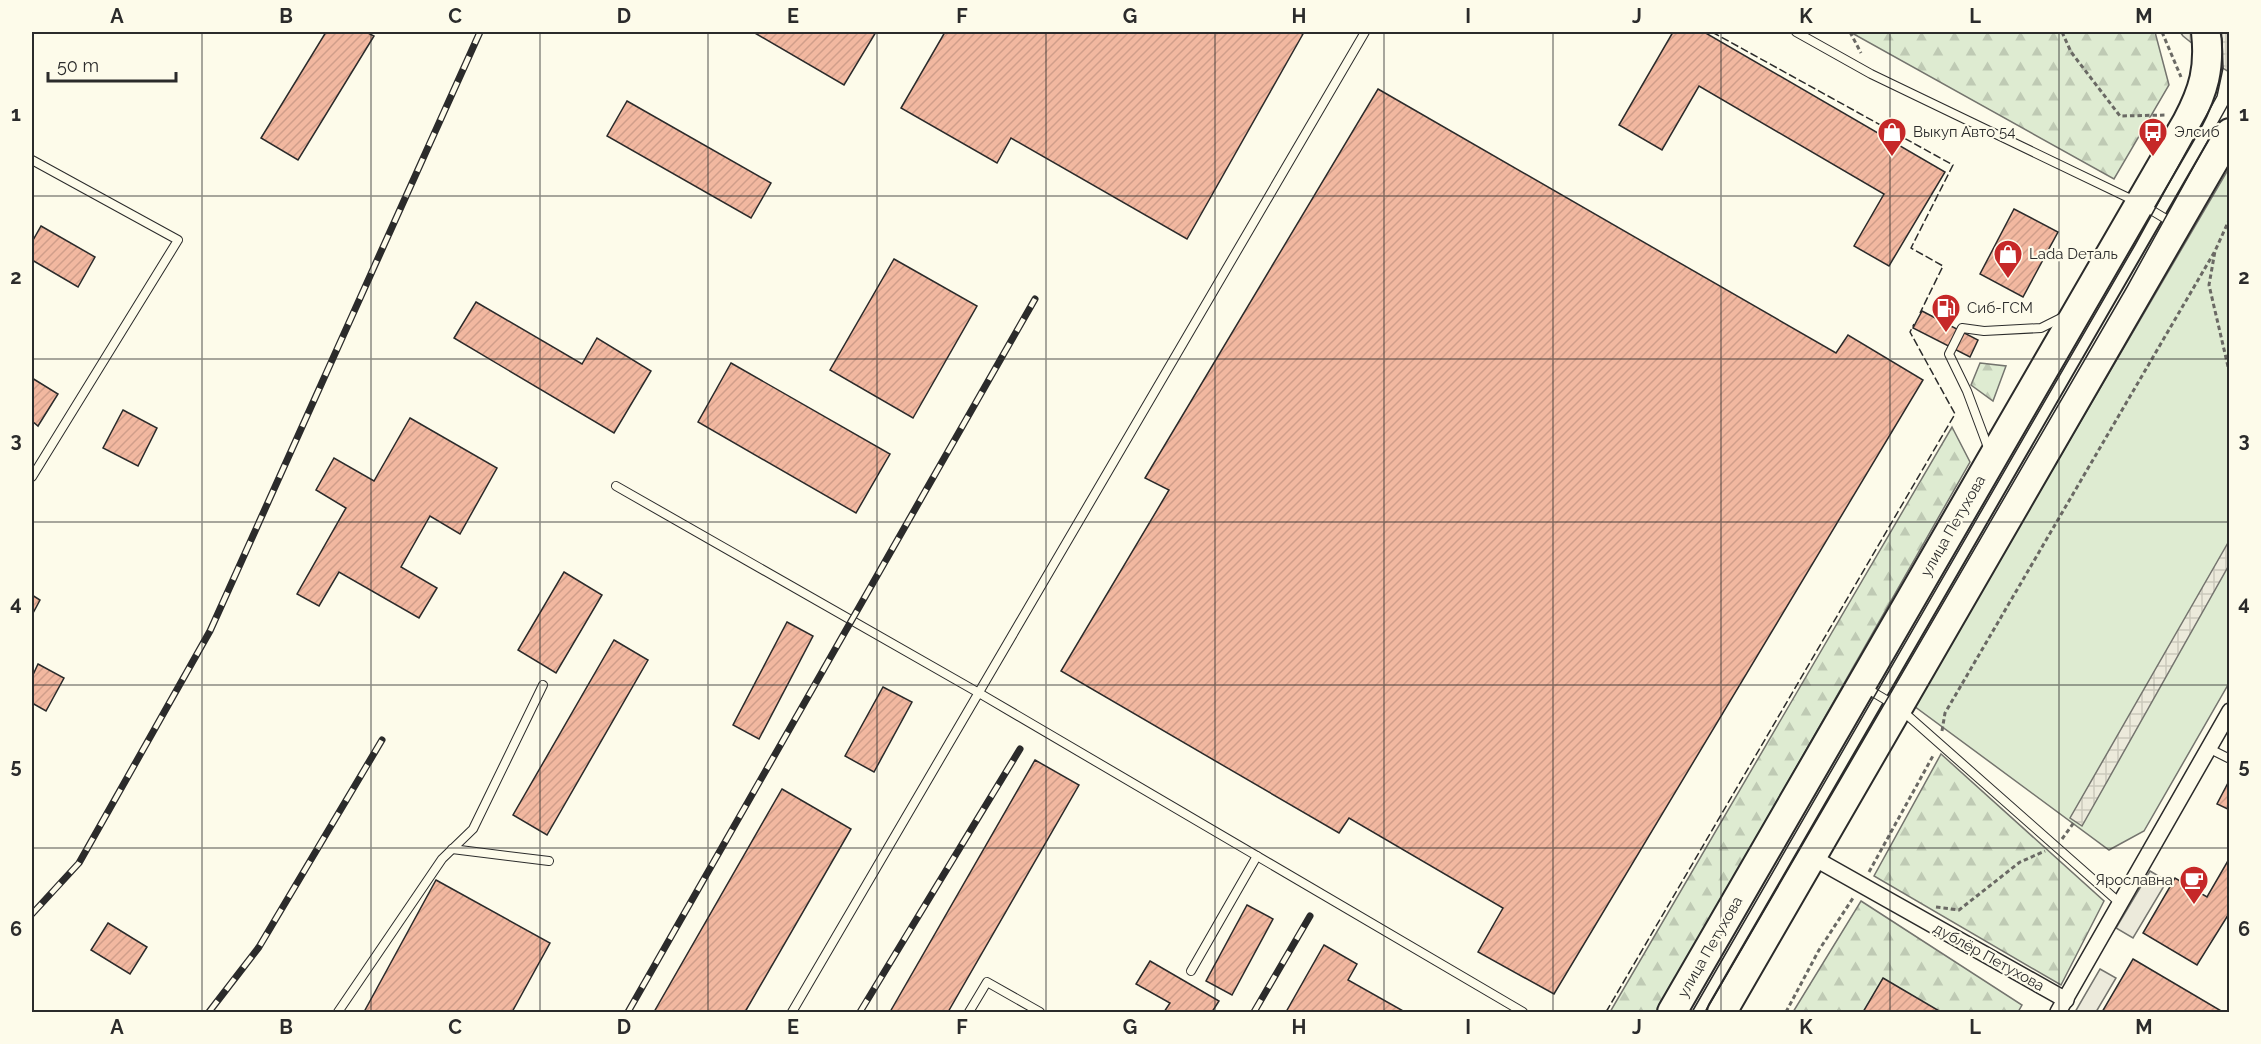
<svg xmlns="http://www.w3.org/2000/svg" width="2261" height="1044" font-family="Raleway,sans-serif">
<style>
.forest{fill:url(#forest-firs);stroke:#74746e;stroke-width:1.5}
.park{fill:#deebd1;stroke:#74746e;stroke-width:1.5}
.parking{fill:#eceadb;stroke:#74746e;stroke-width:1.5}
.plaza{fill:url(#plaza-grid);stroke:#74746e;stroke-width:1.5}
.building{fill:url(#building-hatch);stroke:#2b2b2b;stroke-width:1.5}
.lines{fill:none;stroke-linecap:round;stroke-linejoin:round}
.lane-casing{stroke:#2b2b2b;stroke-width:10}
.street-casing{stroke:#2b2b2b;stroke-width:18}
.highway-casing{stroke:#2b2b2b;stroke-width:32}
.path{stroke:#6a6964;stroke-width:3;stroke-dasharray:4.5 3;stroke-linecap:butt}
.lane{stroke:#fdfbea;stroke-width:8}
.street{stroke:#fdfbea;stroke-width:15}
.highway{stroke:#fdfbea;stroke-width:28}
.tram{stroke:#2b2b2b;stroke-width:1.5}
.rail-casing{stroke:#2b2b2b;stroke-width:7}
.rail{stroke:#fdfbea;stroke-width:4.5;stroke-dasharray:14;stroke-linecap:butt}
.fence{stroke:#2b2b2b;stroke-width:1.5;stroke-dasharray:8 3;stroke-linecap:butt}
.grid{fill:none;stroke:#2b2b2b;stroke-width:1.5;stroke-opacity:0.55}
.labels{text-anchor:middle;dominant-baseline:central;stroke-width:4.5;stroke-linejoin:round;paint-order:stroke}
.poi-label{font-size:15px;fill:#2b2b2b;stroke:#fdfbea;text-anchor:start}
.street-label{font-size:15px;fill:#2b2b2b;stroke:#fdfbea}
.neatline{fill:none;stroke:#2b2b2b;stroke-width:2}
.grid-label{font-size:20px;text-anchor:middle;font-weight:bold;fill:#2b2b2b}
</style>
<defs>
<pattern id="forest-firs" width="22" height="20" patternUnits="userSpaceOnUse" patternTransform="scale(1.5)"><rect width="22" height="20" fill="#deebd1"/><path d="M5 1l3.5 6h-7zM16 11l3.5 6h-7z" fill="#bfcab4"/></pattern>
<pattern id="plaza-grid" width="8" height="8" patternUnits="userSpaceOnUse" patternTransform="scale(1.5)"><rect width="8" height="8" fill="#eceadb"/><path d="M0 4h8M4 0v8" fill="none" stroke="#cbc9bc"/></pattern>
<pattern id="building-hatch" width="6" height="6" patternUnits="userSpaceOnUse" patternTransform="scale(1.5)"><rect width="6" height="6" fill="#f2b8a0"/><path d="M-1 1l2-2M0 6l6-6M5 7l2-2" fill="none" stroke="#d09e8a"/></pattern>
</defs>
<rect width="100%" height="100%" fill="#fdfbea"/>
<g class="forest">
<path d="M1850,32h305l14,53 -55,94z"/>
<path d="M1980,363l26,3 -13,35 -22,-16z"/>
<path d="M1952,427l18,35 -313,550h-47z"/>
<path d="M1941,754l163,147 -43,84 -187,-109z"/>
<path d="M1861,901l161,104 -4,7h-225z"/>
</g>
<path class="park" d="M2229,168v515l-85,148 -35,19 -195,-144z"/>
<g class="parking">
<path d="M2150,871l17,10 -34,57 -17,-10z"/>
<path d="M2100,969l16,9 -20,34h-21z"/>
</g>
<g class="plaza">
<path d="M2180,32h49v40l-5,-3 -41,-33z"/>
<path d="M2229,541v24l-147,261 -12,-8z"/>
</g>
<g class="building">
<path d="M326,32h40l8,4 -76,124 -37,-22z"/>
<path d="M753,32h123l-32,53z"/>
<path d="M945,32h353l5,2 -116,205 -176,-101 -14,25 -96,-55z"/>
<path d="M1673,32h31l241,140 -56,94 -35,-20 30,-52 -185,-108 -37,64 -43,-25z"/>
<path d="M1378,89l458,264 12,-18 75,45 -369,614 -76,-42 25,-44 -154,-90 -10,15 -278,-162 108,-181 -24,-12z"/>
<path d="M627,101l144,82 -20,35 -144,-82z"/>
<path d="M2014,209l44,23 -35,65 -43,-23z"/>
<path d="M41,226l54,31 -17,30 -46,-27v-18z"/>
<path d="M894,259l83,47 -64,112 -83,-48z"/>
<path d="M476,302l106,62 15,-26 54,33 -37,62 -160,-95z"/>
<path d="M1922,311l56,29 -8,17 -57,-29z"/>
<path d="M731,363l159,91 -34,59 -158,-91z"/>
<path d="M32,378l26,16 -20,32 -6,-5z"/>
<path d="M123,410l34,18 -19,38 -35,-18z"/>
<path d="M410,418l87,50 -37,66 -30,-18 -29,51 36,21 -18,30 -80,-46 -20,34 -22,-12 49,-86 -30,-18 18,-32 40,23z"/>
<path d="M564,572l38,23 -46,78 -38,-23z"/>
<path d="M32,595l8,5 -8,15z"/>
<path d="M787,622l26,14 -54,103 -26,-14z"/>
<path d="M614,640l34,20 -101,175 -34,-20z"/>
<path d="M38,664l26,14 -18,33 -14,-8v-26z"/>
<path d="M883,687l29,15 -38,70 -29,-16z"/>
<path d="M1035,760l44,25 -131,227h-58z"/>
<path d="M2230,779v31l-13,-6z"/>
<path d="M782,789l69,40 -106,183h-91z"/>
<path d="M2229,859l1,53 -33,53 -54,-32 32,-55 32,19z"/>
<path d="M436,880l114,63 -38,69h-148z"/>
<path d="M1247,905l26,14 -41,76 -26,-14z"/>
<path d="M108,923l39,24 -17,27 -39,-24z"/>
<path d="M1324,945l33,19 -9,16 57,32h-119z"/>
<path d="M2133,959l90,53h-121z"/>
<path d="M1150,961l69,40 -7,11h-48l6,-9 -34,-19z"/>
<path d="M1883,978l58,34h-78z"/>
</g>
<g class="lines">
<g class="lane-casing">
<g id="lane">
<path d="M1796,32l75,42 264,127"/>
<path d="M32,160l146,80 -146,237"/>
<path d="M2146,207l25,15"/>
<path d="M1989,450l-22,-59 -18,-37 13,-26 22,3 57,-3 22,-11"/>
<path d="M616,486l363,207 544,319"/>
<path d="M1866,688l32,19 223,197"/>
<path d="M2208,748l22,11"/>
<path d="M452,849l97,12"/>
<path d="M1191,971l66,-115"/>
<path d="M338,1012l104,-153 31,-30 70,-144"/>
<path d="M792,1012l573,-980"/>
<path d="M969,1012l18,-30 53,30"/>
</g>
</g>
<g class="street-casing">
<g id="street">
<path d="M1812,857l254,143"/>
<path d="M2058,1012l172,-301"/>
</g>
</g>
<g class="highway-casing">
<g id="highway">
<path d="M1672,1012l515,-890c17,-32 23,-54 19,-90"/>
<path d="M1722,1012l508,-879"/>
</g>
</g>
<g class="path">
<path d="M1850,32l11,21"/>
<path d="M2062,32l9,20 49,64 47,-1"/>
<path d="M2162,32l19,45"/>
<path d="M2230,218l-15,33 -6,34 21,90"/>
<path d="M1942,731l3,-18 270,-462"/>
<path d="M2062,839l13,-18"/>
<path d="M1869,872l65,-118"/>
<path d="M1936,907l23,3 61,-48 25,-11"/>
<path d="M1786,1012l33,-62 34,-52"/>
</g>
<use href="#lane" class="lane"/>
<use href="#street" class="street"/>
<use href="#highway" class="highway"/>
<g class="tram">
<path d="M1692,1012l443,-767 82,-149 6,-28 -1,-29 -2,-7"/>
<path d="M1705,1012l422,-725 103,-186"/>
</g>
<g class="rail-casing">
<g id="rail">
<path d="M32,914l47,-51 131,-232 270,-599"/>
<path d="M209,1012l50,-65 123,-207"/>
<path d="M628,1012l407,-713"/>
<path d="M860,1012l160,-263"/>
<path d="M1254,1012l56,-96"/>
</g>
</g>
<use href="#rail" class="rail"/>
<g class="fence">
<path d="M1712,32l241,133 -42,83 32,18 -23,47"/>
<path d="M1606,1012l349,-598 -45,-82 4,-8"/>
</g>
</g>
<path class="grid" d="M202,32v980M371,32v980M540,32v980M708,32v980M877,32v980M1046,32v980M1215,32v980M1384,32v980M1553,32v980M1721,32v980M1890,32v980M2059,32v980M32,196h2198M32,359h2198M32,522h2198M32,685h2198M32,848h2198"/>
<defs>
<g id="shop-pin" transform="scale(1.5)"><path d="M0 17L-7.5 6A9.5 9.5 0 1 1 7.5 6Z" fill="#c62828" stroke="#fdfbea"/><path d="M-5-2.5h2.3a2.7 3.5 0 0 1 5.4 0H5L5.5 6h-11ZM-1.5-2.5h3a1.5 2.3 0 0 0-3 0Z" fill="#fff"/></g>
<g id="bus-pin" transform="scale(1.5)"><path d="M0 17L-7.5 6A9.5 9.5 0 1 1 7.5 6Z" fill="#c62828" stroke="#fdfbea"/><path d="M-5-6H5V4H4V6H2V4H-2V6H-4V4H-5ZM-3.5-4V0h7V-4ZM-3.5 1.2v1.5H-2V1.2ZM2 1.2v1.5H3.5V1.2Z" fill="#fff"/></g>
<g id="fuel-pin" transform="scale(1.5)"><path d="M0 17L-7.5 6A9.5 9.5 0 1 1 7.5 6Z" fill="#c62828" stroke="#fdfbea"/><path d="M-5.5-6h7V0h2V4h1.3V-2.5L3-4.5l.8-.8L6-3V5H2.5V1h-1V6h-7ZM-4.2-4.7v3.2H.2V-4.7Z" fill="#fff"/></g>
<g id="cafe-pin" transform="scale(1.5)"><path d="M0 17L-7.5 6A9.5 9.5 0 1 1 7.5 6Z" fill="#c62828" stroke="#fdfbea"/><path d="M-5.5-4.5H6V0H3Q3 3.5 0 3.5H-2.5Q-5.5 3.5-5.5 0ZM3-3.2v2h1.7v-2ZM-6 4.5H4V6H-6Z" fill="#fff"/></g>
</defs>
<g fill-rule="evenodd">
<use href="#shop-pin" x="1892" y="132"/>
<use href="#bus-pin" x="2153" y="132"/>
<use href="#shop-pin" x="2008" y="254"/>
<use href="#fuel-pin" x="1946" y="308"/>
<use href="#cafe-pin" x="2194" y="880"/>
</g>
<g class="labels">
<g class="poi-label">
<text x="1913" y="132">Выкуп Авто 54</text>
<text x="2174" y="132">Элсиб</text>
<text x="2029" y="254">Lada Dеталь</text>
<text x="1967" y="308">Сиб-ГСМ</text>
<text x="2173" y="880" text-anchor="end">Ярославна</text>
</g>
<g class="street-label">
<text transform="translate(1953 526) rotate(-60)">улица Петухова</text>
<text transform="translate(1710 947) rotate(-60)">улица Петухова</text>
<text transform="translate(1989 957) rotate(29)">дублёр Петухова</text>
</g>
</g>
<rect width="2261" height="1044" fill="none" stroke="#fdfbea" stroke-width="66"/>
<path d="M48 72v9h128v-9" fill="none" stroke="#2b2b2b" stroke-width="3"/>
<text x="57" y="72" font-size="18" fill="#2b2b2b" stroke="#fdfbea" stroke-width="4.5" paint-order="stroke">50 m</text>
<rect x="33" y="33" width="2195" height="978" class="neatline"/>
<g class="grid-label">
<text x="117" y="23">A</text>
<text x="286" y="23">B</text>
<text x="455" y="23">C</text>
<text x="624" y="23">D</text>
<text x="793" y="23">E</text>
<text x="962" y="23">F</text>
<text x="1130" y="23">G</text>
<text x="1299" y="23">H</text>
<text x="1468" y="23">I</text>
<text x="1637" y="23">J</text>
<text x="1806" y="23">K</text>
<text x="1975" y="23">L</text>
<text x="2144" y="23">M</text>
<text x="16" y="121">1</text>
<text x="2244" y="121">1</text>
<text x="16" y="284">2</text>
<text x="2244" y="284">2</text>
<text x="16" y="447">3</text>
<text x="2244" y="447">3</text>
<text x="16" y="610">4</text>
<text x="2244" y="610">4</text>
<text x="16" y="773">5</text>
<text x="2244" y="773">5</text>
<text x="16" y="936">6</text>
<text x="2244" y="936">6</text>
<text x="117" y="1034">A</text>
<text x="286" y="1034">B</text>
<text x="455" y="1034">C</text>
<text x="624" y="1034">D</text>
<text x="793" y="1034">E</text>
<text x="962" y="1034">F</text>
<text x="1130" y="1034">G</text>
<text x="1299" y="1034">H</text>
<text x="1468" y="1034">I</text>
<text x="1637" y="1034">J</text>
<text x="1806" y="1034">K</text>
<text x="1975" y="1034">L</text>
<text x="2144" y="1034">M</text>
</g>
</svg>
